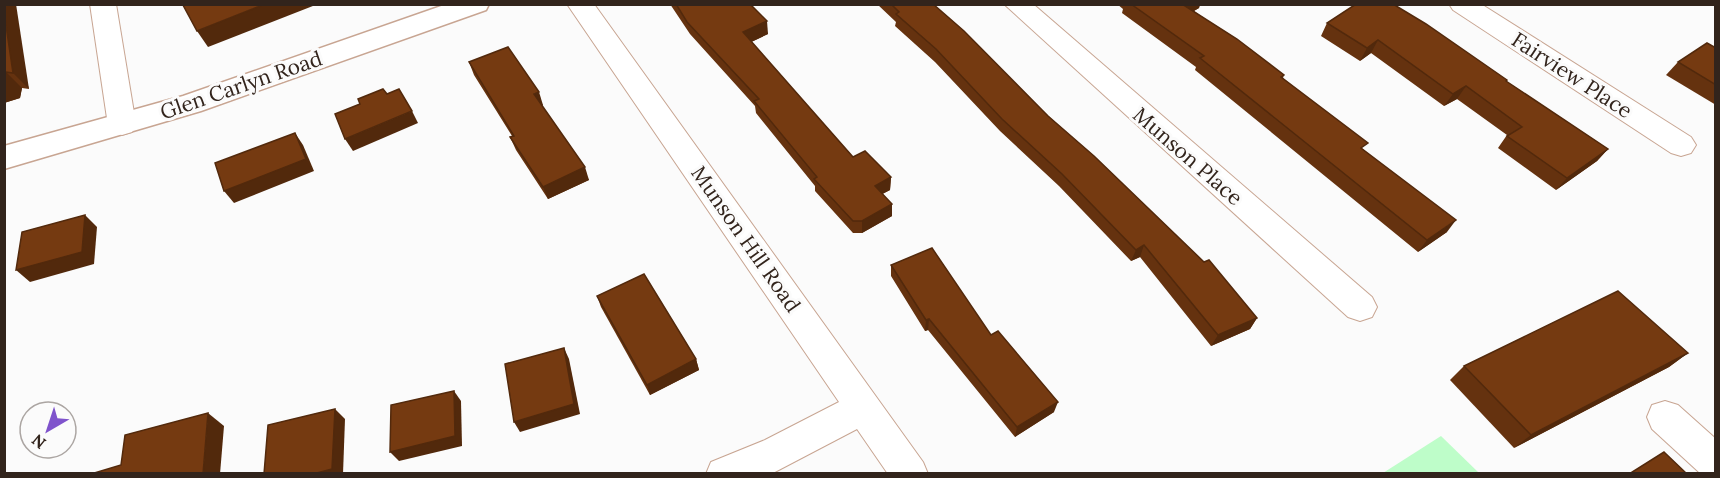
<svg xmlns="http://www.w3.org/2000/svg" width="1720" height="478" font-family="Lora,serif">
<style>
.green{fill:#befdc9}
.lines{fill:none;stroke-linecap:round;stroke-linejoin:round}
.street-casing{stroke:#c8a592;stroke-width:2}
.secondary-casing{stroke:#c8a592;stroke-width:3}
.street{fill:#fff;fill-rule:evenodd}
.secondary{fill:#fff;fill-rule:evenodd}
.wall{fill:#65320f}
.shaded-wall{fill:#52290c}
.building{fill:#753a11;stroke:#52290c;stroke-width:1.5}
.labels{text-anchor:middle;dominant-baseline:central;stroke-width:6;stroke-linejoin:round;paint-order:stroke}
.street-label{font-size:21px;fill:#32241c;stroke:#fbfbfb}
</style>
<rect width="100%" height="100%" fill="#fbfbfb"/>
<path class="green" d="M1441,436l38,37h-96z"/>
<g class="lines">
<g class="street-casing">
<g id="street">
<path d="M90,4h26l20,121 -4,7 -10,3 -10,-3 -4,-7z"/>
<path d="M567,4h27l329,458 5,12h-40l-31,-45 -86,45h-65l5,-12 54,-22 74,-38z"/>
<path d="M1004,4h29l339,293 5,10 -5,10 -12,4 -12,-4z"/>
<path d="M1449,4h32l210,133 5,8 -5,8 -10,3 -10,-3 -218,-143z"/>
<path d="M1665,401l13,4 38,34v35h-15l-49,-45 -5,-12 5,-12z"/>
</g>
</g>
<g class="secondary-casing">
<path id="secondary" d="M447,4h42l-3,6 -285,101 -197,58v-23l179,-50z"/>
</g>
<use href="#street" class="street"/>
<use href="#secondary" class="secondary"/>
</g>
<g class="wall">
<path d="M4,4l25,85 -7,-1 -2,10 -16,5z"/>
<path d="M670,4h80l18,30 -17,8 102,115 38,20 -1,13 -8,4 10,10v12l-30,17h-9l-38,-42v-5l-59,-73 -1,-7 -65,-72z"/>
<path d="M877,4h56l324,314 -7,11 -39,17 -71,-89 -9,4 -72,-75 -59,-55 -65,-69 -40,-36 1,-4z"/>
<path d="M1117,4h83l-1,4 -5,3 90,64 -1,3 81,72 83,82 -29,20 -223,-182 1,-3 -74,-54 1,-4z"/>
<path d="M1327,23l179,59 102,67 -11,12 -41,29 -58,-42 9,-13 -50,-36 -13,7 -73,-53 -11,8 -39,-25z"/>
<path d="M1716,48v57l-50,-30 12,-13z"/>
<path d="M469,62l74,43 -1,1 47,74 -41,19 -32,-49 -6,-13 2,-1 -38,-61z"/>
<path d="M891,265l163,147 -39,25 -87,-107 -3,1 -34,-55z"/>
<path d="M597,296l99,63 3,11 -49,25 -49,-88z"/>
<path d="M1688,353l-19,14 -155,81 -64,-68 14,-14z"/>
</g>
<g class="shaded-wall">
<path d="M4,4h12l13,85 -16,-16 -9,-61z"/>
<path d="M265,4h53l-110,43 -11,-16z"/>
<path d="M1188,4h12l-1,4 -18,10 4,-12z"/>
<path d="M767,21l1,13 -23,11 -2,-13z"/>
<path d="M1378,40l-7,13 -11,8 7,-13z"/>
<path d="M6,72l16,16 -2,10 -16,5v-24z"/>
<path d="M1466,86l-9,13 -13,7 9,-12z"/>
<path d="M539,92l4,13 -4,2 -5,-13z"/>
<path d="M412,111l6,12 -65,28 -8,-12z"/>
<path d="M295,133l8,12 11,26 -80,32 -10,-12z"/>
<path d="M1608,149l-11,12 -41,29 11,-12z"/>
<path d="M585,167l4,13 -41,19 -5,-12z"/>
<path d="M891,177l-1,13 -15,8v-12z"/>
<path d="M892,204v12l-30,17v-12z"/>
<path d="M85,215l12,12 -3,37 -64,18 -14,-12z"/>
<path d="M1456,220l-9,12 -29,20 9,-12z"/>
<path d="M1144,245l-4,12 -9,4 5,-11z"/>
<path d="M1257,318l-7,11 -39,17 7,-11z"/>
<path d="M929,319l-1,11 -3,1 1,-11z"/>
<path d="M564,348l5,11 11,55 -60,18 -6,-10z"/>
<path d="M1688,353l-19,14 -155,81 17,-13z"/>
<path d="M696,359l3,11 -49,25 -3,-10z"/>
<path d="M454,391l7,10 1,45 -63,15 -9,-9z"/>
<path d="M1058,402l-4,10 -39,25 2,-10z"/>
<path d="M335,409l10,10 -2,55h-30z"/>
<path d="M208,413l16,13 -4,48h-17z"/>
</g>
<g class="building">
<path d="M185,4h80l-68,27 -14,-26z"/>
<path d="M676,4h74l17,17 -24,11 110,125 12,-6 26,26 -16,9 17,18 -30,17h-9l-39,-42 3,-2 -63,-76 5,-2 -72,-77z"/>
<path d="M891,4h42l31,27 84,85 46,40 110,106 5,-2 48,58 -39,17 -74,-90 -8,5 -74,-76 -60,-55 -66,-70 -40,-35 3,-2z"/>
<path d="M1131,4h57l-3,2 52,33 47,36 -3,2 87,66 -7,5 95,72 -29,20 -227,-182 4,-2z"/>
<path d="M1356,4h37l33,20 81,56 -1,1 102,68 -41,29 -60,-42 15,-9 -56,-41 -13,8 -75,-54 -11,8 -40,-25z"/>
<path d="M4,12l9,61 -7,-1 -2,7z"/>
<path d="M1707,43l9,5v37l-38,-23z"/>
<path d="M508,47l31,45 -5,2 51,73 -42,20 -33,-50 4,-1 -45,-74z"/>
<path d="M383,89l4,5 12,-5 13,22 -67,28 -10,-25 25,-10 -2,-5z"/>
<path d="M295,133l11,26 -82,32 -9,-28z"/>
<path d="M85,215l-3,37 -66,18 6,-38z"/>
<path d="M932,248l59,87 7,-4 60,71 -41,25 -88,-108 -3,1 -35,-55z"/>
<path d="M644,274l52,85 -49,26 -50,-89z"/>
<path d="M1618,291l70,62 -157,82 -67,-69z"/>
<path d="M564,348l10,56 -60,18 -9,-58z"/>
<path d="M454,391l1,45 -65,16 1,-47z"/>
<path d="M335,409l-3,60 -19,5h-49l4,-49z"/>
<path d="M208,413l-5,61h-112l30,-9 4,-30z"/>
<path d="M1664,452l23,22h-58z"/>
</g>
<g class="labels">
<g class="street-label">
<text transform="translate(1572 75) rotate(33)">Fairview Place</text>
<text transform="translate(241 85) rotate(-19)">Glen Carlyn Road</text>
<text transform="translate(1188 156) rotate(41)">Munson Place</text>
<text transform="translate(746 239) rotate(55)">Munson Hill Road</text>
</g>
</g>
<rect width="1720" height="478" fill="none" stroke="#32241c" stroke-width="12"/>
<g transform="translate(48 430) rotate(219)"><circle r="28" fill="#fbfbfb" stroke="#aba5a2" stroke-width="1.5"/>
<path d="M0-4.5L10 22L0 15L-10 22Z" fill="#7f53cc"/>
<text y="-9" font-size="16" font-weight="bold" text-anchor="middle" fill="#32241c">N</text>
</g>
</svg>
